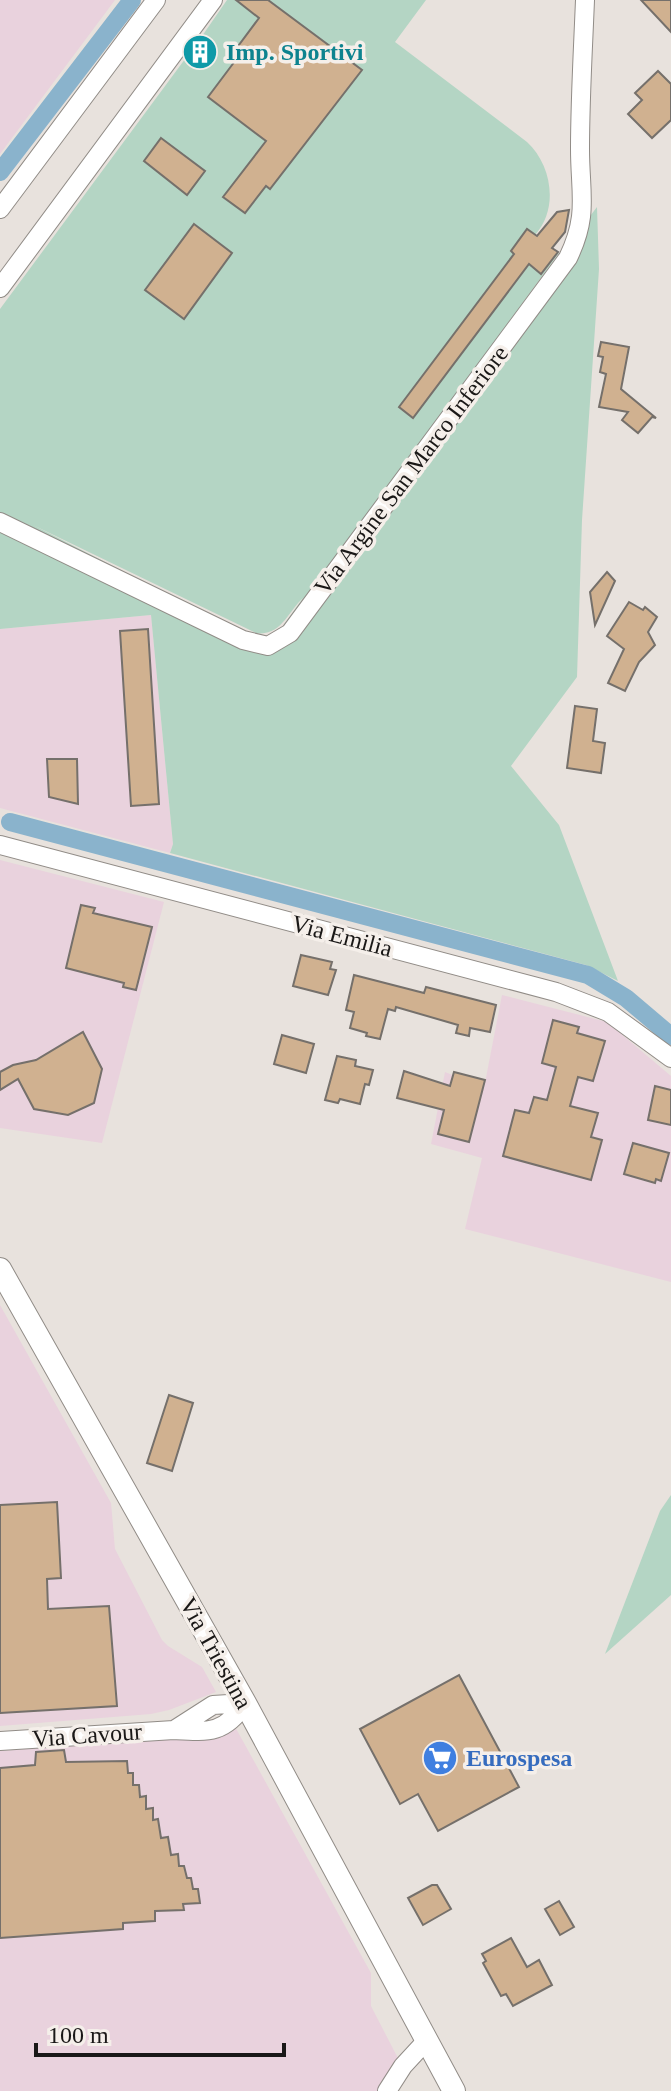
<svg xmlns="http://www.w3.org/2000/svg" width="671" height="2091" font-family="Georgia,serif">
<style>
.industrial{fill:#e9d2dd}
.green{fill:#b4d5c4;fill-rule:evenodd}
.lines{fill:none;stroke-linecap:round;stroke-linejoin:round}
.canal{stroke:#8ab3cc;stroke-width:18}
.building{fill:#d0b190;stroke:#75706b;stroke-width:2}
.minor-casing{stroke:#918c87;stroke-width:20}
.major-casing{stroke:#918c87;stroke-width:24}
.minor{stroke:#fff;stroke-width:18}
.major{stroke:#fff;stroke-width:22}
.labels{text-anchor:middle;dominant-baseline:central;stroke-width:7;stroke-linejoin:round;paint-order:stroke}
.culture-label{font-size:24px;font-weight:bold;fill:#0d838f;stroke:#f5efea;text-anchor:start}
.street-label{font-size:24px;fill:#1a1817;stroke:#f5efea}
.shop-label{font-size:24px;font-weight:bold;fill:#366cbe;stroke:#f5efea;text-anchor:start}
</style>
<rect width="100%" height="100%" fill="#e8e2dd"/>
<g class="industrial">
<path d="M0,0h115l-115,154z"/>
<path d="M151,615l22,229 -3,9 -170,-45v-179z"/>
<path d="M0,860l164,42 -62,241 -102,-15z"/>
<path d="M502,995l105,27 64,54v206l-206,-53 17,-71 -51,-14 14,-72 39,16z"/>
<path d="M0,1305l111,198 4,46 47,91 6,6 34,21 14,25 -47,18 -18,4 -151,12z"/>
<path d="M228,1714l143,259v33l31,60 -24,25h-378v-340l153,-12 44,-12z"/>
</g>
<g class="green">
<path d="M227,0h199l-31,42 132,100c25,23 32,67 8,93l24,18 -64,88 102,-134 2,62 -17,251 -5,157 -66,89 48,59 59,156 -32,-16 -416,-112 3,-9 -22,-229 -151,14v-320l188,-254 13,11 12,-14 -13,-13zM33,525l223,108c25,4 33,-23 47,-35l-26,36 -18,7z"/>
<path d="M671,1495v100l-66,59 55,-143z"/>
</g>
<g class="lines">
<g class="canal">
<path d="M0,172l132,-172"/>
<path d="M10,822l578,153 38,23 45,38"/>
</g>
</g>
<g class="building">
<path d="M236,0h32l94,70 -92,119 -4,-3 -21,27 -22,-16 43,-56 -58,-44 27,-36 -5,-4 29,-39z"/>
<path d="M641,0h30v32z"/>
<path d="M658,71l13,13v36l-19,18 -24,-24 14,-14 -7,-7z"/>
<path d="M161,138l44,33 -18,24 -43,-34z"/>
<path d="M569,210l-4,22 -13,16 6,4 -17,22 -12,-10 -116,154 -14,-11 115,-153 -3,-3 16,-22 10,7 20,-24z"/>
<path d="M194,224l38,29 -48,66 -39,-29z"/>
<path d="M601,342l28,5 -8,42 35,29 -4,-1 -14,16 -16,-13 6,-8 -29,-5 7,-33 -6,-2 3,-15 -5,-1z"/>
<path d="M607,572l8,9 -20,44 -5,-33z"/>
<path d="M629,602l14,8 2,-3 12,10 -9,15 7,13 -16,17 -14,29 -17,-8 16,-34 -17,-13z"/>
<path d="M148,629l11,175 -28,2 -11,-175z"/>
<path d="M575,706l22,3 -4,32 12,2 -4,30 -34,-5z"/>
<path d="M47,759h30l1,45 -29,-7z"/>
<path d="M81,905l14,3 -2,5 59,14 -16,63 -13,-3 1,-4 -58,-15z"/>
<path d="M301,955l31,7 -2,7 6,1 -8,25 -35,-9z"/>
<path d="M354,975l70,18 2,-6 70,18 -6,27 -20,-4 -1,8 -13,-3 2,-8 -62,-18 -1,4 -7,-2 -8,30 -14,-3 1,-3 -17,-5 4,-16 -8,-2z"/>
<path d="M553,1020l26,7 -2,6 28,8 -12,40 -15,-4 -8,29 28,7 -7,24 11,3 -11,40 -88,-24 12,-46 14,3 5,-16 13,3 9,-33 -14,-4z"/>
<path d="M83,1032l19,37 -8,34 -26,12 -34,-6 -16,-30 -18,11v-18l13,-7 23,-5z"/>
<path d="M282,1035l32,9 -8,29 -32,-9z"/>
<path d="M337,1056l19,4 -1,6 18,4 -4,15 -4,-1 -5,20 -20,-5 -2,4 -13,-3z"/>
<path d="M404,1071l46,15 4,-14 31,8 -16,62 -31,-8 6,-24 -47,-12z"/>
<path d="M655,1086l16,4v35l-23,-5z"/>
<path d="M633,1143l36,10 -8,28 -5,-2 -1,4 -31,-9z"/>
<path d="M169,1395l24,8 -21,68 -25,-8z"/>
<path d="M57,1502l4,76 -14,1 1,30 61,-3 8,100 -117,7v-208z"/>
<path d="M459,1675l60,112 -81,44 -20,-37 -18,10 -40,-75z"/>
<path d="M64,1750l2,12 61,-1 1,12h5v12h6l1,12 6,-1v13l7,-1v12l5,-1 3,19 7,-1 3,18 7,-1 1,12h5l3,12h4l2,11h5l2,14 -17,1 1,6 -29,1v10l-32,2v6l-123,9v-170l35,-3 1,-13z"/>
<path d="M432,1885h5l14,24 -28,16 -15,-27z"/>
<path d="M559,1901l15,26 -14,8 -15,-26z"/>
<path d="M511,1938l16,29 12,-7 13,25 -39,21 -7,-12 -5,2 -18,-33 3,-2 -4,-7z"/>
</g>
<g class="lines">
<g class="minor-casing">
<g id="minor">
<path d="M0,209l156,-209"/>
<path d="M0,288l213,-288"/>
<path d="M0,522l243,118 25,6 22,-13 278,-375c21,-43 12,-64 12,-109 0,-49 3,-99 5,-149"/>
<path d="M0,845l556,147 52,20 63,46"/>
<path d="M0,1741l174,-11c34,2 51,4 71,-27l-32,2 -39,25"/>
<path d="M387,2091l16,-25 24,-26"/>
</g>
</g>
<g class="major-casing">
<path id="major" d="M0,1269l245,434 209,388"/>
</g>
<use href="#minor" class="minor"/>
<use href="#major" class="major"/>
</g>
<defs>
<g id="building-disc" transform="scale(1.8)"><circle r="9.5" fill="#0f9aa8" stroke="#f5efea"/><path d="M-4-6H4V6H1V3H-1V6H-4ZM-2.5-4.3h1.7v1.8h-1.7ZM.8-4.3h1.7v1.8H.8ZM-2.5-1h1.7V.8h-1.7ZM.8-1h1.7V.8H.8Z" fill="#fff"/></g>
<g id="supermarket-disc" transform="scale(1.8)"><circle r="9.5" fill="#3f7fe0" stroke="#f5efea"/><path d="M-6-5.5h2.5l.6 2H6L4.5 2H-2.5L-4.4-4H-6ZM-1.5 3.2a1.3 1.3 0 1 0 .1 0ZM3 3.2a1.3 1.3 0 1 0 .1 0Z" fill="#fff"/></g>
</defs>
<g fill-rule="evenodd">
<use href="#building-disc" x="200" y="52"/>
<use href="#supermarket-disc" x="440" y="1758"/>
</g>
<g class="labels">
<g class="culture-label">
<text x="226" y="52">Imp. Sportivi</text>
</g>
<g class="street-label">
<text transform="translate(411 470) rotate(-53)">Via Argine San Marco Inferiore</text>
<text transform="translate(342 936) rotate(15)">Via Emilia</text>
<text transform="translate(216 1653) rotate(61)">Via Triestina</text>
<text transform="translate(87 1735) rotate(-4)">Via Cavour</text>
</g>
<g class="shop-label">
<text x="466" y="1758">Eurospesa</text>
</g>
</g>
<path d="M36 2043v12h248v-12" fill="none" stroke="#1a1817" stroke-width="4"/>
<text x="48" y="2043" font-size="24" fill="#1a1817" stroke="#f5efea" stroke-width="6" paint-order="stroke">100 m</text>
</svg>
